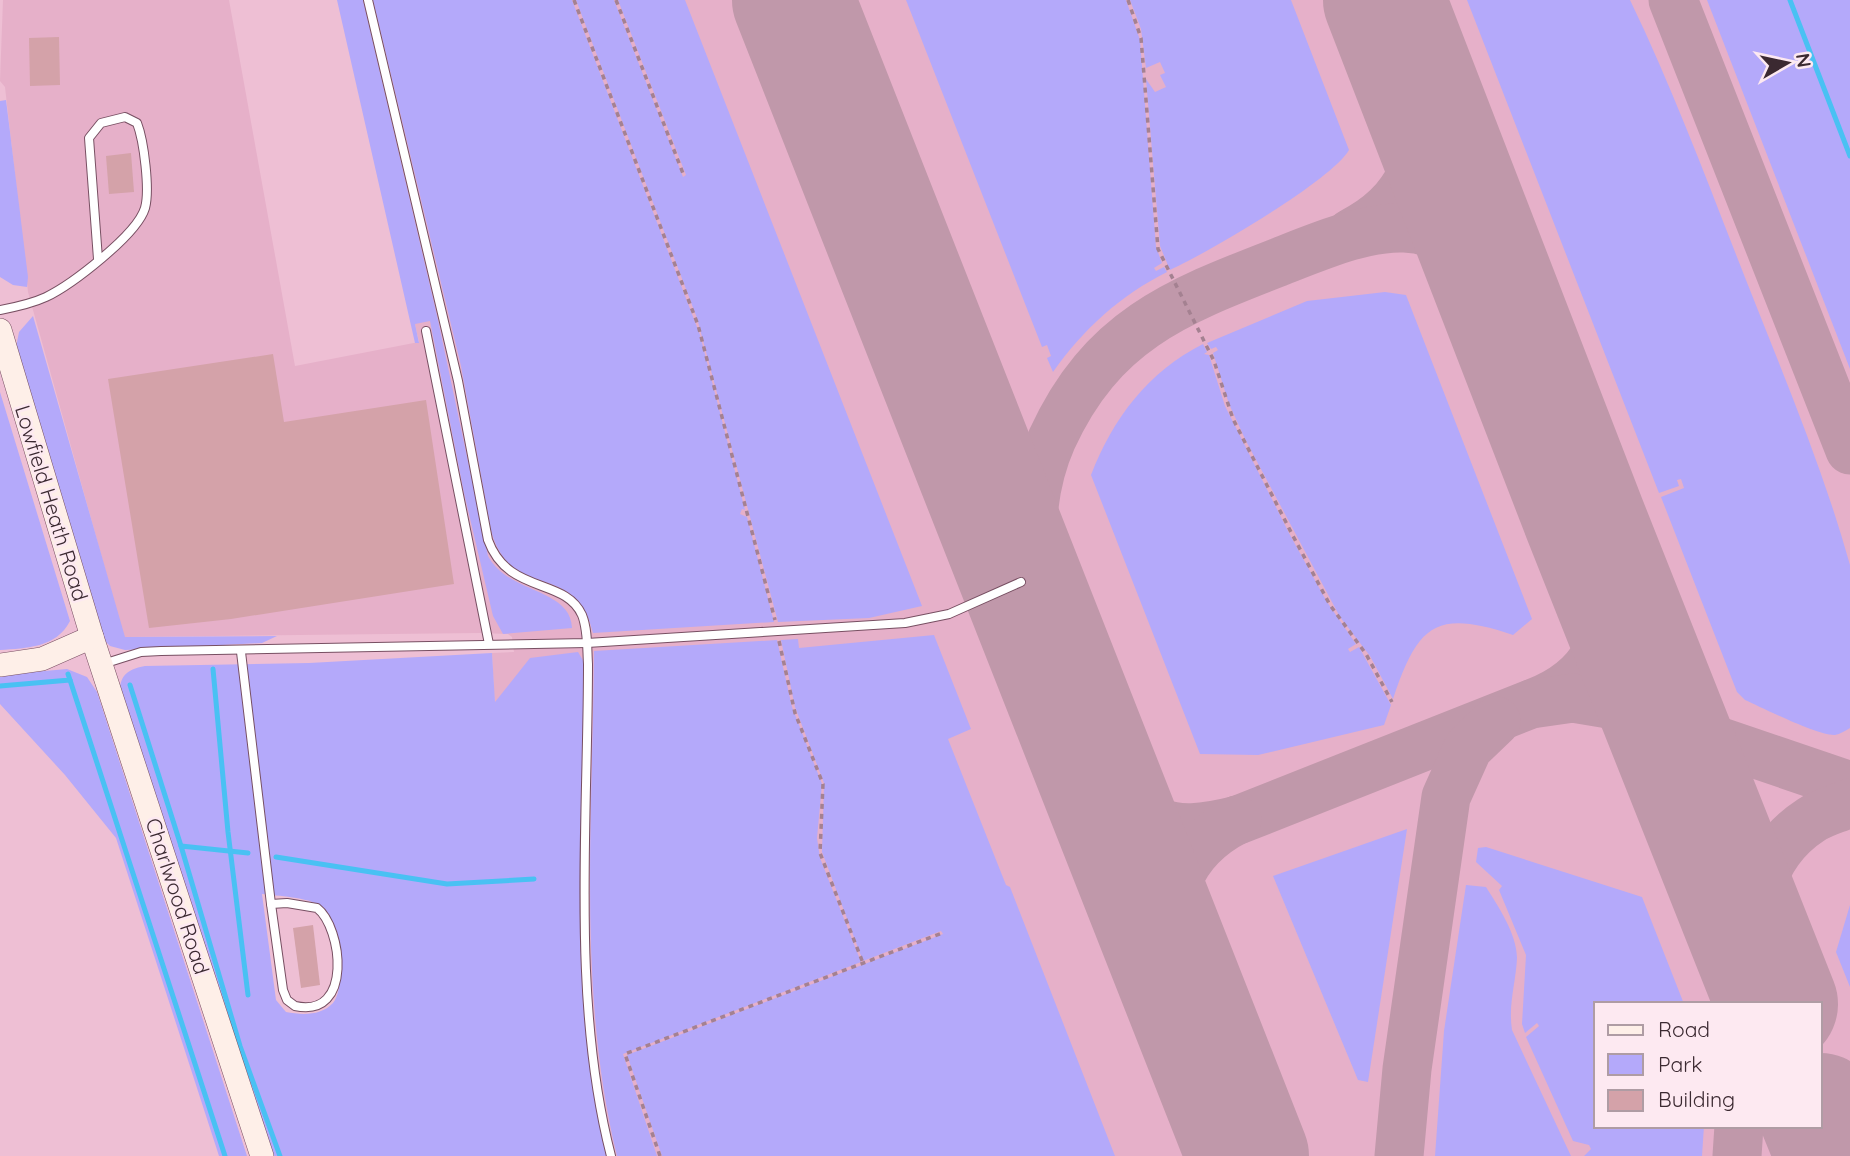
<svg xmlns="http://www.w3.org/2000/svg" width="1850" height="1156" font-family="Quicksand,sans-serif">
<style>
.built{fill:#e6b0c9;fill-rule:evenodd}
.green{fill:#b4a9fa;fill-rule:evenodd}
.lines{fill:none;stroke-linecap:round;stroke-linejoin:round}
.stream{stroke:#49c1f3;stroke-width:5}
.taxiway{stroke:#c098aa;stroke-width:49}
.runway{stroke:#c098aa;stroke-width:122}
.building{fill:#d4a2a9}
.lane-casing{stroke:#774f62;stroke-width:10}
.secondary-casing{stroke:#774f62;stroke-width:24}
.path{stroke:#a48191;stroke-width:3.5;stroke-dasharray:5 5;stroke-linecap:butt}
.lane{stroke:#fff;stroke-width:8}
.secondary{stroke:#feefe8;stroke-width:23}
.labels{text-anchor:middle;dominant-baseline:central;stroke-width:5;stroke-linejoin:round;paint-order:stroke}
.street-label{font-size:21px;fill:#3b2931;stroke:#fde9f1}
</style>
<rect width="100%" height="100%" fill="#eebfd4"/>
<path class="built" d="M3,0h226l66,366 124,-24 -77,-342h1508v1156h-1332l-26,-503 22,-1 -2,-15 -4,-3 -28,-1 -356,4 -96,-345 -23,-205 -5,-6zM1596,1004h224v122h-224z"/>
<g class="green">
<path d="M337,0h26l75,320 50,236c20,38 83,32 84,72l-69,6 -10,-18 -29,-123 -34,-172 -15,3 4,19h-4z"/>
<path d="M373,0h199l128,335 45,175 -3,-1 -2,5 7,3 27,105 -181,11c-17,-75 -83,-29 -102,-103l-30,-164z"/>
<path d="M576,0h38l69,177 3,-2 -68,-175h67l237,606 -53,12 -91,4 -81,-304z"/>
<path d="M906,0h220l14,40 16,207 6,16 -8,5 2,3 8,-4 3,5c-46,23 -84,57 -114,100l-6,-14 4,-2 -4,-11 -5,2z"/>
<path d="M1130,0h161l58,150c-18,31 -142,103 -179,120l-10,-24 -14,-167 9,13 11,-5 -6,-12 5,-2 -5,-11 -14,6 -5,-39z"/>
<path d="M1467,0h163c44,91 79,186 116,280 37,94 77,188 104,285v163c-5,3 -10,6 -15,7 -17,1 -72,-27 -90,-35l-8,-8 -76,-195 23,-9 -3,-9 -4,1 2,6 -20,7z"/>
<path d="M1707,0h143v369z"/>
<path d="M6,100l22,177 -1,10 -14,-2 -13,-8v-176z"/>
<path d="M1385,292l21,3 126,324 -19,16c-78,-26 -95,-10 -120,64l-23,-43 -30,-39 -94,-176 -17,-37 -16,-51 5,-3 -2,-3 -5,2 -4,-6 100,-42z"/>
<path d="M33,316l92,321 152,-1 -15,7 -137,7 -15,-4 -8,-8 -86,-291 3,-15z"/>
<path d="M1203,344l4,8 -3,2 5,1 16,51 65,129 37,67 29,42 -8,5 2,3 9,-5 32,58 -7,20 -126,30 -58,-1 -109,-279c22,-57 57,-103 112,-131z"/>
<path d="M0,392l70,229c-14,27 -43,27 -70,29z"/>
<path d="M934,635l37,94 -23,10 58,146 4,2 7,18 98,251h-453l-35,-101 316,-121 -2,-3 -78,30 -41,-109 2,-69 -29,-76 -14,-67 17,-1 1,9z"/>
<path d="M777,640l15,67 30,77 -5,54 3,20 41,104 -238,92 34,102h-40c-40,-163 -24,-338 -23,-505z"/>
<path d="M578,652l6,10c0,166 -13,330 22,494h-337l-150,-460c1,-20 6,-26 26,-30l164,-3 183,-10 3,49 35,-44zM262,894c16,2 45,3 59,12 19,11 26,81 12,97 -12,13 -31,12 -47,9l-10,-12z"/>
<path d="M67,669l20,8 10,15 150,464h-28l-103,-318 -51,-63 -65,-71v-29z"/>
<path d="M1407,829l-39,253 -10,-2 -85,-204z"/>
<path d="M1486,847l156,50 42,107h-88v122h108l-2,30h-118l7,-7 -2,-4 -16,-4 -47,-104 13,-11 -2,-3 -12,10 -3,-9 4,-69 -27,-65 3,-4 -26,-24 2,-14z"/>
<path d="M1466,885l20,2c12,19 31,47 31,71 -1,24 -9,47 -5,72l59,126h-136l9,-125z"/>
<path d="M1850,905v82l-14,-35z"/>
</g>
<g class="lines">
<g class="stream">
<path d="M1790,0l60,156"/>
<path d="M213,669l15,163 20,163"/>
<path d="M70,680l155,476"/>
<path d="M130,685l51,161"/>
<path d="M0,686l70,-6 -2,-6"/>
<path d="M248,853l-67,-7 59,200 40,110"/>
<path d="M276,857l171,27 87,-5"/>
</g>
<g class="taxiway">
<path d="M793,0l1,2"/>
<path d="M1673,0l177,450"/>
<path d="M1351,233c61,-31 78,-79 67,-145"/>
<path d="M1041,631c-10,-66 -17,-129 11,-192 50,-109 124,-137 227,-177 87,-34 163,-69 219,36"/>
<path d="M1534,703c61,-23 82,-68 72,-131"/>
<path d="M1096,771c52,52 66,68 142,49l293,-116 42,-6 36,6 241,82"/>
<path d="M1175,969c-15,-64 1,-118 62,-149"/>
<path d="M1747,1004c4,-68 -1,-142 64,-184 12,-8 26,-11 39,-17"/>
<path d="M1399,1156l8,-87 39,-272 22,-49 28,-27"/>
<path d="M1737,1156l2,-30"/>
</g>
<g class="runway">
<path d="M793,0l455,1156"/>
<path d="M1384,0l201,520 192,484"/>
<path d="M1820,1114l17,42"/>
</g>
</g>
<g class="building">
<path d="M59,37l1,48 -30,1 -1,-48z"/>
<path d="M131,153l3,39 -25,2 -3,-38z"/>
<path d="M273,354l11,68 142,-22 28,184 -223,35 -82,9 -41,-249z"/>
<path d="M313,925l7,60 -19,3 -8,-60z"/>
</g>
<g class="lines">
<g class="lane-casing">
<g id="lane">
<path d="M368,0l90,381 30,159c20,55 77,37 94,75 6,15 5,34 6,49 0,159 -17,338 23,492"/>
<path d="M0,310c16,-3 31,-6 46,-13 25,-12 91,-62 99,-89 5,-18 -1,-67 -8,-85l-12,-6 -24,6 -12,15 9,121"/>
<path d="M426,331l63,313"/>
<path d="M241,652l30,252"/>
<path d="M103,664l38,-12 20,-1 426,-8 318,-20 44,-9 72,-32"/>
<path d="M287,903l30,5c25,19 37,111 -22,98l-8,-6 -4,-10 -12,-86z"/>
</g>
</g>
<g class="secondary-casing">
<g id="secondary">
<path d="M0,330l92,307 170,519"/>
<path d="M0,665l42,-6 50,-22"/>
</g>
</g>
<g class="path">
<path d="M574,0l124,325 77,295"/>
<path d="M616,0l68,176"/>
<path d="M1128,0l13,38 17,211 56,112 19,58 60,117 37,69 36,49 26,48"/>
<path d="M779,641l16,72 28,71 -3,69 43,110"/>
<path d="M660,1156l-35,-102 317,-121"/>
</g>
<use href="#lane" class="lane"/>
<use href="#secondary" class="secondary"/>
</g>
<g class="labels">
<g class="street-label">
<text transform="translate(52 503) rotate(73)">Lowfield Heath Road</text>
<text transform="translate(178 896) rotate(72)">Charlwood Road</text>
</g>
</g>
<rect x="1594" y="1002" width="228" height="126" fill="#fde9f1" stroke="#af9ca4" stroke-width="2"/>
<rect x="1608" y="1025" width="35" height="10" fill="#feefe8" stroke="#af9ca4" stroke-width="2"/>
<text x="1658" y="1037" font-size="21" fill="#3b2931">Road</text>
<rect x="1608" y="1054" width="35" height="21" fill="#b4a9fa" stroke="#af9ca4" stroke-width="2"/>
<text x="1658" y="1072" font-size="21" fill="#3b2931">Park</text>
<rect x="1608" y="1090" width="35" height="21" fill="#d4a2a9" stroke="#af9ca4" stroke-width="2"/>
<text x="1658" y="1107" font-size="21" fill="#3b2931">Building</text>
<g transform="translate(1787 63) rotate(81)" stroke="#fde9f1" stroke-width="5" paint-order="stroke">
<path d="M0-5L12 26L0 18L-12 26Z" fill="#3b2931"/>
<text y="-10" font-size="19" font-weight="bold" text-anchor="middle" fill="#3b2931">N</text>
</g>
</svg>
